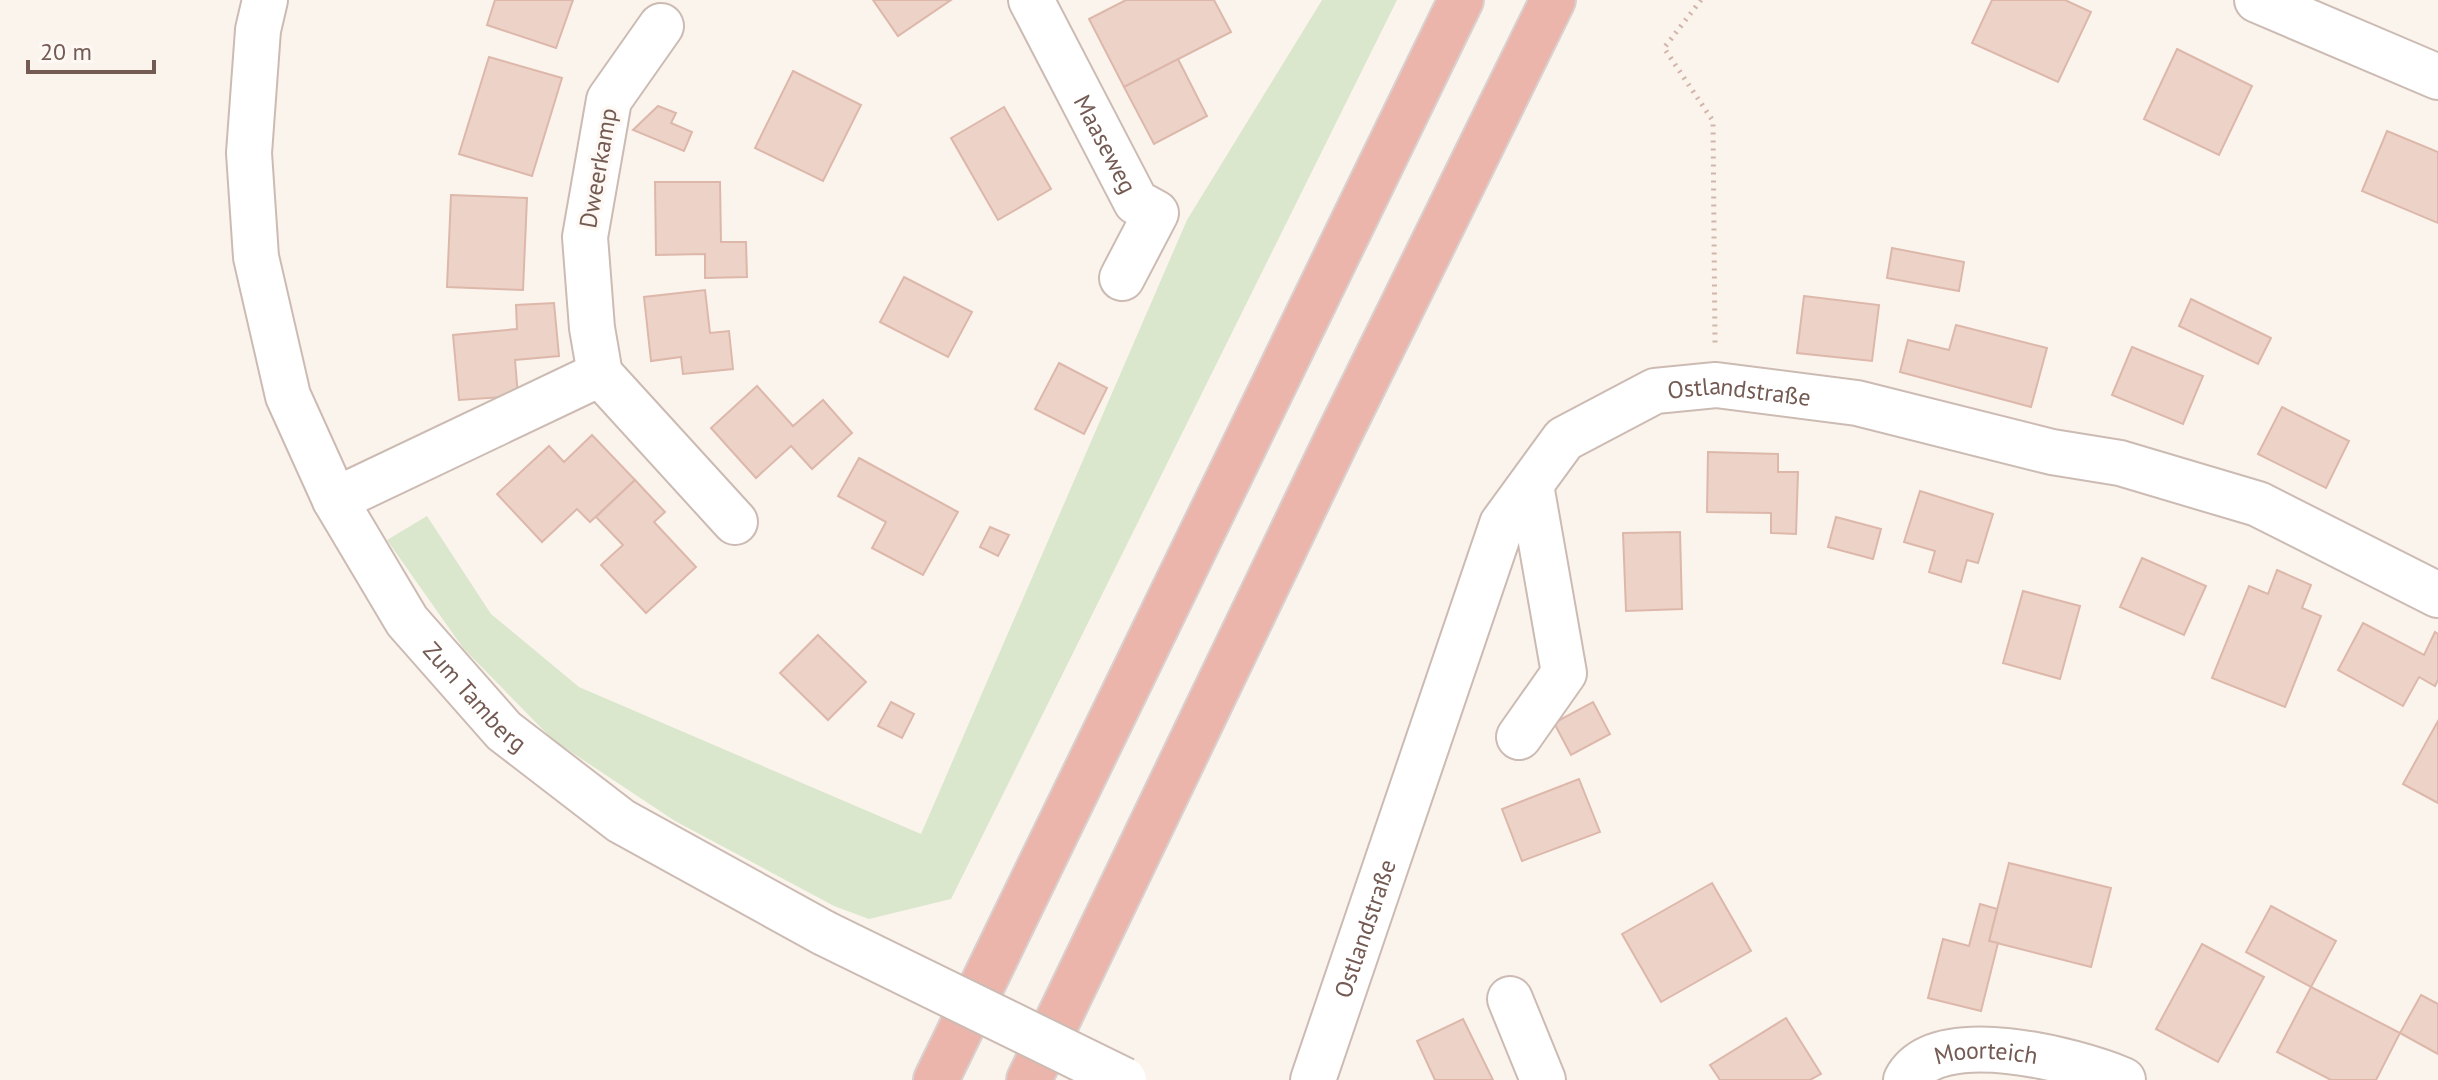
<svg xmlns="http://www.w3.org/2000/svg" width="2438" height="1080" font-family="'PT Sans',sans-serif">
<style>
.green{fill:#dae7cc}
.building{fill:#edd2c8;stroke:#ddb8aa;stroke-width:2}
.lines{fill:none;stroke-linecap:round;stroke-linejoin:round}
.minor-casing{stroke:#ccbbb3;stroke-width:48}
.highway-casing{stroke:#d8d1cf;stroke-width:48}
.path{stroke:#d2b5aa;stroke-width:5;stroke-dasharray:2 6;stroke-linecap:butt}
.minor{stroke:#fff;stroke-width:44}
.highway{stroke:#ecb5ac;stroke-width:44}
.minor-bridge-casing{stroke:#ccbbb3;stroke-width:48;stroke-linecap:butt}
.minor-bridge{stroke:#fff;stroke-width:44}
.labels{text-anchor:middle;dominant-baseline:central;stroke-width:7;stroke-linejoin:round;paint-order:stroke}
.street-label{font-size:24px;fill:#735a52;stroke:#fdf8f3}
</style>
<rect width="100%" height="100%" fill="#fbf4ed"/>
<path class="green" d="M1322,0h75l-446,899 -82,20 -35,-13 -159,-85 -122,-81 -90,-92 -76,-108 40,-24 64,98 88,73 342,147 266,-614z"/>
<g class="building">
<path d="M495,0h78l-17,48 -69,-23z"/>
<path d="M873,0h78l-53,36z"/>
<path d="M1126,0h88l17,32 -107,55 -35,-68z"/>
<path d="M1992,0h73l26,12 -33,70 -86,-39z"/>
<path d="M2177,49l75,37 -33,69 -75,-36z"/>
<path d="M489,57l73,21 -30,98 -73,-22z"/>
<path d="M1178,59l29,57 -53,28 -30,-57z"/>
<path d="M793,71l68,34 -38,76 -68,-33z"/>
<path d="M658,106l18,7 -5,10 21,9 -8,19 -51,-21z"/>
<path d="M1004,107l47,82 -53,31 -47,-82z"/>
<path d="M2387,131l51,21v71l-76,-32z"/>
<path d="M655,182h65l1,60h25l1,35 -42,1v-24l-49,1z"/>
<path d="M451,195l76,3 -4,92 -76,-3z"/>
<path d="M1892,248l72,14 -5,29 -72,-13z"/>
<path d="M904,277l68,35 -24,45 -68,-35z"/>
<path d="M705,290l5,43 19,-2 4,38 -50,5 -2,-17 -30,4 -7,-64z"/>
<path d="M1804,296l75,9 -7,56 -75,-8z"/>
<path d="M2191,299l80,39 -13,26 -79,-38z"/>
<path d="M554,303l5,53 -44,4 3,36 -59,4 -6,-65 64,-6 -1,-24z"/>
<path d="M1956,325l91,23 -16,59 -131,-35 8,-32 41,10z"/>
<path d="M2132,347l71,29 -20,48 -71,-29z"/>
<path d="M1059,363l48,25 -23,46 -49,-25z"/>
<path d="M757,386l36,40 30,-26 29,33 -40,36 -21,-23 -35,32 -45,-50z"/>
<path d="M2282,407l67,34 -23,47 -68,-34z"/>
<path d="M592,435l43,45 -45,42 -13,-13 -35,33 -45,-48 52,-48 15,16z"/>
<path d="M1708,452l70,2v18h20l-2,62 -25,-1v-20l-64,-1z"/>
<path d="M859,458l99,54 -35,63 -51,-27 14,-26 -48,-26z"/>
<path d="M635,480l30,32 -11,10 42,45 -50,46 -45,-48 22,-20 -27,-28z"/>
<path d="M1920,491l73,23 -15,49 -11,-3 -6,22 -32,-10 6,-21 -31,-9z"/>
<path d="M1836,517l45,12 -8,30 -45,-12z"/>
<path d="M990,527l19,8 -11,21 -18,-9z"/>
<path d="M1680,532l2,77 -56,2 -3,-78z"/>
<path d="M2142,558l64,28 -22,49 -64,-28z"/>
<path d="M2277,570l34,15 -9,23 19,8 -36,91 -73,-29 37,-92 19,8z"/>
<path d="M2023,591l57,15 -20,73 -57,-16z"/>
<path d="M2363,623l61,32 11,-23 3,2v46l-3,6 -16,-9 -16,29 -65,-36z"/>
<path d="M818,635l48,47 -38,38 -48,-47z"/>
<path d="M891,702l23,12 -12,24 -24,-12z"/>
<path d="M1593,702l17,32 -39,21 -17,-32z"/>
<path d="M2438,721v82l-35,-19z"/>
<path d="M1579,779l21,53 -78,29 -20,-52z"/>
<path d="M2009,863l102,25 -20,79 -102,-26z"/>
<path d="M1712,883l39,68 -90,51 -39,-68z"/>
<path d="M1980,904l17,5 -8,32 9,2 -17,68 -53,-13 15,-59 26,7z"/>
<path d="M2271,906l65,35 -25,46 -65,-35z"/>
<path d="M2202,944l62,33 -46,85 -62,-33z"/>
<path d="M2311,987l89,46 -24,47h-45l-54,-28z"/>
<path d="M2421,995l17,9v50l-38,-21z"/>
<path d="M1786,1018l35,56 -11,6h-90l-10,-15z"/>
<path d="M1463,1019l30,61h-58l-18,-39z"/>
</g>
<g class="lines">
<g class="minor-casing">
<g id="minor">
<path id="s1" d="M265,0l-7,30 -9,123 7,104 32,139 47,104 72,121 97,110 117,90 203,112"/>
<path id="s2" d="M1031,0l105,202 20,11 -34,65"/>
<path d="M2257,0l181,77"/>
<path d="M661,26l-52,74 -24,137 7,91 8,46 135,148"/>
<path d="M335,500l265,-126"/>
<path d="M1519,737l45,-64 -33,-188"/>
<path d="M1510,999l33,81"/>
<path id="s3" d="M1313,1080l189,-556 62,-85 91,-48 61,-6 141,18 195,49 68,11 138,41 180,91"/>
<path id="s4" d="M1906,1080c30,-57 170,-20 217,0"/>
</g>
</g>
<g class="highway-casing">
<g id="highway">
<path d="M936,1080l525,-1080"/>
<path d="M1029,1080l309,-643 215,-437"/>
</g>
</g>
<path class="path" d="M1701,0l-37,48 49,73 2,223"/>
<use href="#minor" class="minor"/>
<use href="#highway" class="highway"/>
<g class="minor-bridge-casing">
<path id="minor-bridge" d="M824,933l300,147"/>
</g>
<use href="#minor-bridge" class="minor-bridge"/>
</g>
<g class="labels">
<g class="street-label">
<text stroke="none"><textPath href="#s2" startOffset="162">Maaseweg</textPath></text>
<text transform="translate(598 168) rotate(-80)">Dweerkamp</text>
<text stroke="none"><textPath href="#s3" startOffset="880">Ostlandstraße</textPath></text>
<text stroke="none"><textPath href="#s1" startOffset="758">Zum Tamberg</textPath></text>
<text stroke="none"><textPath href="#s3" startOffset="160">Ostlandstraße</textPath></text>
<text stroke="none"><textPath href="#s4" startOffset="90">Moorteich</textPath></text>
</g>
</g>
<path d="M28 60v12h126v-12" fill="none" stroke="#735a52" stroke-width="4"/>
<text x="40" y="60" font-size="24" fill="#735a52" stroke="#fdf8f3" stroke-width="6" paint-order="stroke">20 m</text>
</svg>
